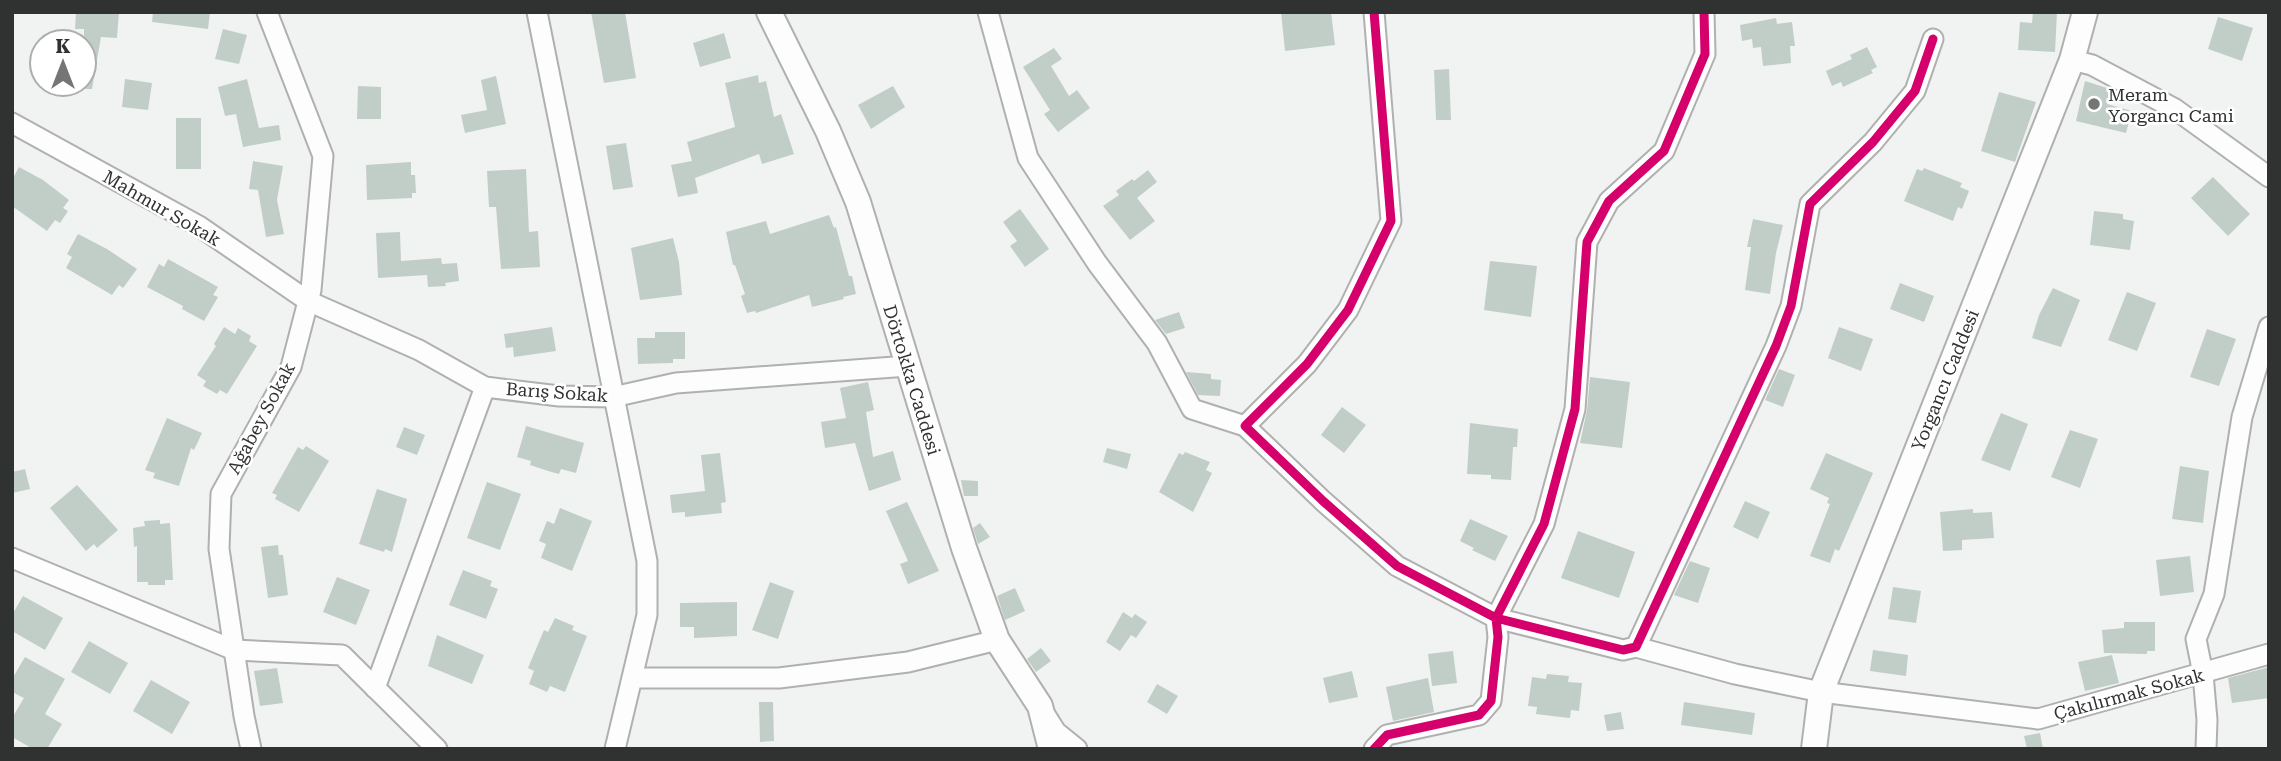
<svg xmlns="http://www.w3.org/2000/svg" width="2281" height="761" font-family="'Roboto Serif',serif">
<style>
.building{fill:#c1cec8}
.lines{fill:none;stroke-linecap:round;stroke-linejoin:round}
.minor-casing{stroke:#afb0af;stroke-width:23}
.tertiary-casing{stroke:#afb0af;stroke-width:28}
.minor{stroke:#fdfdfd;stroke-width:19}
.tertiary{stroke:#fdfdfd;stroke-width:24}
.cycleway-casing{stroke:#fff;stroke-width:13}
.cycleway{stroke:#d6006c;stroke-width:9}
.poi-dot{fill:#747675;stroke:#fff;stroke-width:2.5}
.labels{text-anchor:middle;dominant-baseline:central;stroke-width:5;stroke-linejoin:round;paint-order:stroke}
.poi-label{font-size:18px;fill:#303231;stroke:#fff;text-anchor:start}
.street-label{font-size:18px;fill:#303231;stroke:#fff}
</style>
<rect width="100%" height="100%" fill="#f1f3f2"/>
<g class="building">
<path d="M76,12h43l-2,26 -16,-1 -9,52h-8v-60h-9z"/>
<path d="M153,12h57l-2,17 -56,-7z"/>
<path d="M591,12h34l11,66 -32,5z"/>
<path d="M1281,12h50l4,33 -50,6z"/>
<path d="M2033,12h24l-2,40 -37,-2 2,-28 12,1z"/>
<path d="M2218,17l35,11 -11,33 -34,-12z"/>
<path d="M1776,18l1,6 15,-2 3,24h-5l1,17 -28,3 -2,-19 -8,1 -1,-9 -10,2 -2,-16z"/>
<path d="M223,29l24,6 -8,29 -24,-5z"/>
<path d="M724,33l7,25 -31,9 -7,-24z"/>
<path d="M1867,47l10,20 -6,3 2,3 -30,14 -2,-5 -9,4 -6,-15 26,-12 -2,-4z"/>
<path d="M1054,48l8,11 -11,7 18,30 8,-6 13,18 -32,24 -14,-18 6,-4 -27,-43z"/>
<path d="M1449,69l2,51h-15l-2,-50z"/>
<path d="M758,75l1,8 7,-2 8,36 7,-3 13,40 -32,10 -3,-10 -64,24 3,15 -20,4 -7,-32 21,-4 -5,-19 48,-15 -10,-44z"/>
<path d="M496,76l10,48 -41,9 -4,-18 26,-5 -6,-30z"/>
<path d="M125,79l27,4 -4,27 -26,-3z"/>
<path d="M247,79l12,49 20,-3 2,15 -38,7 -7,-33 -11,2 -7,-29z"/>
<path d="M2085,81l25,8 -3,15 25,7 -6,22 -50,-12z"/>
<path d="M358,86l23,1v32h-24z"/>
<path d="M893,86l12,21 -34,22 -13,-24z"/>
<path d="M1999,92l37,10 -21,60 -34,-11z"/>
<rect x="176" y="118" width="25" height="51"/>
<path d="M626,143l7,44 -20,3 -7,-44z"/>
<path d="M253,161l30,5 -6,34 7,34 -18,3 -8,-47 -9,-1z"/>
<path d="M411,162v13h4l1,18h-4v5l-45,2 -1,-35z"/>
<path d="M19,167l24,13 26,20 -6,8 5,3 -8,12 -5,-3 -8,11 -35,-25v-26z"/>
<path d="M1924,168l38,15 -2,4 9,4 -7,18 -4,-2 -5,14 -49,-20 13,-32 5,2z"/>
<path d="M526,169l3,63 9,-1 2,36 -39,2 -5,-62h-7l-2,-36z"/>
<path d="M1148,170l9,12 -20,16 18,23 -25,19 -27,-34 16,-11 -3,-4 16,-12 2,2z"/>
<path d="M2213,177l37,37 -22,22 -37,-38z"/>
<path d="M1020,209l29,40 -24,18 -15,-21 7,-5 -14,-19z"/>
<path d="M2094,211l29,3v5l11,2 -4,29 -40,-5z"/>
<path d="M829,215l5,13 2,-1 13,49h3l4,18 -13,3 1,2 -32,8 -3,-12 -53,18 -1,-2 -8,2 -6,-17 4,-2 -10,-29h-2l-7,-33 40,-11 4,13z"/>
<path d="M1753,219l30,6 -7,28 -6,41 -25,-4 6,-43h-4z"/>
<path d="M400,232l1,29 40,-3 1,6 15,-1 2,18 -14,2 1,3 -18,1 -1,-12 -49,3 -2,-45z"/>
<path d="M78,234l29,15 30,20 -14,19 -4,-3 -7,10 -46,-27 6,-11 -5,-3z"/>
<path d="M673,238l6,24 3,33 -42,5 -9,-52z"/>
<path d="M168,259l50,28 -5,8 5,2 -14,24 -22,-12 1,-3 -36,-19 12,-23 5,3z"/>
<path d="M1490,261l47,5 -6,51 -47,-7z"/>
<path d="M1900,283l34,13 -10,26 -34,-13z"/>
<path d="M2053,288l27,12 -19,47 -29,-9 7,-23z"/>
<path d="M2127,292l29,11 -19,48 -29,-11z"/>
<path d="M1179,312l6,16 -19,6 -11,-14z"/>
<path d="M224,327l11,7 3,-6 13,8 -2,5 8,5 -30,48 -7,-4 -3,4 -14,-8 3,-5 -9,-6 19,-29 -2,-2z"/>
<path d="M552,327l4,24 -42,6 -1,-10 -7,1 -2,-14z"/>
<path d="M1839,327l34,12 -12,32 -33,-13z"/>
<path d="M2207,329l29,10 -17,47 -29,-9z"/>
<path d="M655,332h30v27h-12v4l-35,1 -1,-26h18z"/>
<path d="M1779,369l16,6 -12,32 -18,-7z"/>
<path d="M1186,372l25,2v5l10,1 -1,16 -22,-1z"/>
<path d="M1590,377l40,5 -8,66 -42,-5 7,-33z"/>
<path d="M868,382l6,28 -8,2 7,45 20,-6 8,29 -32,11 -14,-48 -30,5 -4,-26 25,-4 -6,-30z"/>
<path d="M1342,407l24,18 -22,28 -23,-18z"/>
<path d="M2001,413l27,11 -18,47 -29,-11z"/>
<path d="M167,418l35,15 -8,17 -3,-2 -12,38 -26,-8 2,-5 -10,-3z"/>
<path d="M1470,423l48,6 -1,18h-4l-2,33 -20,-1v-4l-24,-1z"/>
<path d="M526,426l58,17 -8,30 -15,-4 -2,5 -11,-3 -18,-6 1,-4 -14,-4z"/>
<path d="M404,427l21,8 -8,20 -21,-8z"/>
<path d="M2070,430l28,9 -18,49 -29,-11z"/>
<path d="M306,446l23,15 -30,51 -24,-13 2,-4 -5,-2 26,-46 5,3z"/>
<path d="M1107,448l24,6 -4,15 -24,-7z"/>
<path d="M1185,452l25,10 -4,8 6,3 -19,39 -34,-20 20,-39 4,2z"/>
<path d="M720,453l6,49 -5,1 1,10 -37,4v-5l-13,1 -2,-18 35,-4 -4,-36z"/>
<path d="M1826,453l47,20 -34,78 -4,-2 -5,14 -20,-7 20,-52 -3,-1 2,-5 -19,-9z"/>
<path d="M2180,466l29,5 -6,52 -31,-4z"/>
<path d="M25,469l5,20 -18,4v-21z"/>
<path d="M961,480l17,1v15h-14z"/>
<path d="M487,482l34,12 -21,56 -33,-12z"/>
<path d="M77,485l41,45 -21,18 -3,-4 -8,7 -36,-43z"/>
<path d="M377,489l30,10 -15,53 -7,-3 -1,3 -25,-8z"/>
<path d="M1745,501l25,11 -12,27 -25,-12z"/>
<path d="M907,502l32,69 -31,13 -8,-20 8,-3 -22,-50z"/>
<path d="M560,508l32,13 -20,50 -31,-13 5,-14 -7,-3 8,-20 7,3z"/>
<path d="M1973,509v4l19,-1 2,26 -32,2v10l-19,1 -3,-39z"/>
<path d="M1470,519l38,17 -13,25 -23,-11 2,-2 -14,-7z"/>
<path d="M160,520v4l10,-1 3,57h-8v5h-17v-3h-11v-36l-3,1 -1,-19 12,-2 -1,-5z"/>
<path d="M980,523l10,14 -12,7 -5,-16z"/>
<path d="M1578,531l57,21 -16,46 -58,-20z"/>
<path d="M278,545l1,10h4l5,40 -20,3 -7,-51z"/>
<path d="M2190,556l4,36 -34,4 -4,-36z"/>
<path d="M1690,561l20,7 -12,35 -24,-8z"/>
<path d="M463,570l29,11 -2,5 8,3 -12,30 -37,-14z"/>
<path d="M337,577l33,13 -14,35 -33,-13z"/>
<path d="M770,582l24,9 -16,48 -26,-9z"/>
<path d="M1893,587l28,4 -5,32 -28,-4z"/>
<path d="M1015,588l10,23 -20,9 -8,-24z"/>
<path d="M23,596l40,22 -18,32 -33,-19v-16z"/>
<path d="M737,602v34l-43,2v-11h-14v-24z"/>
<path d="M1123,612l9,6 3,-4 12,8 -11,16 -5,-3 -11,16 -14,-9z"/>
<path d="M555,618l19,8 -2,4 15,6 -22,56 -15,-6 -3,6 -18,-8 5,-13 -6,-3 16,-38 4,2z"/>
<path d="M2124,622h31v29h-8v3l-43,-1 -2,-23 22,-2z"/>
<path d="M437,635l47,20 -12,29 -44,-18z"/>
<path d="M89,641l39,22 -18,31 -39,-22z"/>
<path d="M1041,648l10,13 -15,11 -9,-13z"/>
<path d="M1873,650l35,5 -2,21 -36,-5z"/>
<path d="M1453,651l4,32 -25,3 -4,-32z"/>
<path d="M2112,655l7,28 -34,8 -7,-29z"/>
<path d="M25,657l40,22 -20,35 17,10 -15,25h-14l-21,-12v-19l12,-20 -12,-6v-13z"/>
<path d="M2269,667v31l-37,5 -4,-25z"/>
<path d="M277,668l6,35 -23,3 -6,-35z"/>
<path d="M1352,671l6,26 -29,6 -6,-25z"/>
<path d="M1547,674l22,2 -1,6 14,1 -3,28 -8,-1 -1,8 -18,-2 -16,-2 1,-7 -9,-1 4,-29 14,2z"/>
<path d="M1428,678l6,34 -41,9 -7,-34z"/>
<path d="M151,680l39,22 -18,32 -39,-23z"/>
<path d="M1157,684l21,12 -11,18 -20,-12z"/>
<path d="M759,702h14l1,39 -14,1z"/>
<path d="M1684,702l71,11 -3,22 -71,-10z"/>
<path d="M1621,712l3,17 -17,2 -3,-16z"/>
<path d="M2040,733l3,16h-16l-3,-13z"/>
</g>
<g class="lines">
<g class="minor-casing">
<g id="minor">
<path d="M537,12l110,549v54l-32,134"/>
<path d="M988,12l40,146 69,105 60,80 35,66 53,17"/>
<path d="M1704,12l1,42 -41,97 -55,50 -22,41 -12,167 -31,115 -48,94 127,32 13,-3 140,-301 15,-40 19,-102 63,-62 42,-51 18,-52"/>
<path d="M2072,60l20,5 83,44 94,68"/>
<path d="M12,123l187,103 109,75 111,49 66,37 74,9 54,1 63,-14 232,-17"/>
<path d="M12,558l222,92 108,5 95,94"/>
<path d="M1636,647l99,27 86,18 217,27 231,-65"/>
<path d="M633,678h146l129,-16 89,-22"/>
<path d="M375,688l110,-301"/>
<path d="M1046,716l10,16 21,17"/>
<path d="M251,749l-7,-33 -25,-167 2,-55 70,-127 20,-77 12,-134 -56,-144"/>
<path d="M1374,749l13,-14 92,-20 12,-14 7,-64 -2,-19 -99,-52 -74,-65 -78,-75 62,-62 41,-54 43,-89 -17,-209"/>
<path d="M2206,749l1,-29 -4,-46 -7,-35 18,-45 28,-177 27,-90"/>
</g>
</g>
<g class="tertiary-casing">
<g id="tertiary">
<path d="M769,12l59,119 30,71 106,346 33,92 43,66 11,43"/>
<path d="M1814,749l7,-57 251,-632 13,-48"/>
</g>
</g>
<use href="#minor" class="minor"/>
<use href="#tertiary" class="tertiary"/>
<g class="cycleway-casing">
<g id="cycleway">
<path d="M1704,12l1,42 -41,97 -55,50 -22,41 -12,167 -31,115 -48,94 127,32 13,-3 140,-301 15,-40 19,-102 63,-62 42,-51 18,-52"/>
<path d="M1374,749l13,-14 92,-20 12,-14 7,-64 -2,-19 -99,-52 -74,-65 -78,-75 62,-62 41,-54 43,-89 -17,-209"/>
</g>
</g>
<use href="#cycleway" class="cycleway"/>
</g>
<circle class="poi-dot" cx="2094" cy="104" r="7"/>
<g class="labels">
<g class="poi-label">
<text x="2108" y="94">Meram<tspan x="2108" dy="21">Yorgancı Cami</tspan></text>
</g>
<g class="street-label">
<text transform="translate(162 208) rotate(30)">Mahmur Sokak</text>
<text transform="translate(912 380) rotate(73)">Dörtokka Caddesi</text>
<text transform="translate(1945 380) rotate(-68)">Yorgancı Caddesi</text>
<text transform="translate(557 392) rotate(4)">Barış Sokak</text>
<text transform="translate(261 418) rotate(-62)">Ağabey Sokak</text>
<text transform="translate(2129 694) rotate(-15)">Çakılırmak Sokak</text>
</g>
</g>
<rect width="2281" height="761" fill="none" stroke="#303231" stroke-width="28"/>
<g transform="translate(63 63)"><circle r="33" fill="#ffffff" stroke="#acadad" stroke-width="2"/>
<path d="M0-5L12 26L0 18L-12 26Z" fill="#747675"/>
<text y="-10" font-size="19" font-weight="bold" text-anchor="middle" fill="#303231">K</text>
</g>
</svg>
